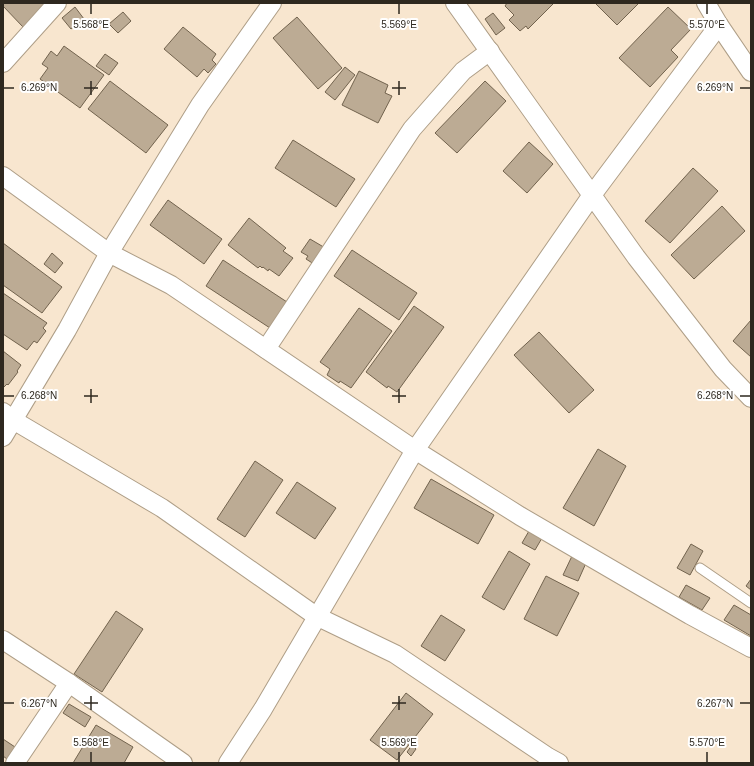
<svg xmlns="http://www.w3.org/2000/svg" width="754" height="766" font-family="Helvetica,sans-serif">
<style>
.building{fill:#bcab94;stroke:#72634e}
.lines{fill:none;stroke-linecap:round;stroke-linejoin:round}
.lane-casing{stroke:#ae9e87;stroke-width:11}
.street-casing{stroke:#ae9e87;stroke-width:20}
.lane{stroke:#fff;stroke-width:9}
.street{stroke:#fff;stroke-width:18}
.ticks{fill:none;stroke:#2e281f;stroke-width:1.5}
.ticks-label{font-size:10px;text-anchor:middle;fill:#2e281f;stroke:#fff;stroke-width:4;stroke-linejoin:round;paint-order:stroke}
</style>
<rect width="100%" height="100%" fill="#f8e6cf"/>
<g class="building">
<path d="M3,3h42l2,2 -24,22 -20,-21z"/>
<path d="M507,3h47l-26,26 -2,-3 -6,5 -11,-11 5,-5 -9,-9z"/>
<path d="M595,3h44l-22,22z"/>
<path d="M75,7l9,12 -13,10 -9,-11z"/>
<path d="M668,7l23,22 -20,21 7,7 -28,30 -31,-29z"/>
<path d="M123,12l8,9 -13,12 -9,-9z"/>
<path d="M493,13l12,15 -9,7 -11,-16z"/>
<path d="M297,17l45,51 -24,21 -45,-51z"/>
<path d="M183,27l33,27 -4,6 4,4 -8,9 -4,-4 -7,8 -33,-28z"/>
<path d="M64,46l40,29 -24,33 -40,-29 8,-11 -6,-4 9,-13 6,5z"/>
<path d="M105,54l13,9 -9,12 -13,-9z"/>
<path d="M345,67l10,8 -20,25 -10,-8z"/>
<path d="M359,71l29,14 -3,8 7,3 -14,27 -36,-18z"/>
<path d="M110,81l58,44 -22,28 -58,-44z"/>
<path d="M485,81l21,20 -49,52 -22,-20z"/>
<path d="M293,140l62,39 -19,28 -61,-39z"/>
<path d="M529,142l24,22 -26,29 -24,-22z"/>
<path d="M693,168l25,23 -48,52 -25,-22z"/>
<path d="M168,200l54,39 -18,25 -54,-39z"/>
<path d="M722,206l23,25 -51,48 -23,-24z"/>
<path d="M249,218l37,30 -3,3 10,7 -14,18 -10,-7 -1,2 -5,-4 -1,1 -2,-2 -2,2 -30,-23z"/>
<path d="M310,239l17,10 -10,17 -11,-7 2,-3 -7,-4z"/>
<path d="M3,243l59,44 -20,26 -39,-28z"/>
<path d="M352,250l65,43 -18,27 -65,-44z"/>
<path d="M52,253l11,10 -8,10 -11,-9z"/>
<path d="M223,260l64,42 -17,26 -64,-42z"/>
<path d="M3,293l44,30 -4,5 3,3 -9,12 -3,-2 -7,9 -24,-16z"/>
<path d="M414,306l30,21 -47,65 -9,-6 -1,2 -21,-16z"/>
<path d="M359,308l33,23 -41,57 -11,-7 -1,2 -12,-8 3,-6 -10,-7z"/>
<path d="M751,320v37l-18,-16z"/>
<path d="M539,332l55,58 -25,23 -55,-58z"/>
<path d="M3,351l18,14 -4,6 1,1 -10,13 -1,-1 -4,4z"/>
<path d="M598,449l28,17 -32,60 -31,-18z"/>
<path d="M255,461l28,19 -38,57 -28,-18z"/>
<path d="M431,479l63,36 -16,29 -64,-36z"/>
<path d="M297,482l39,26 -21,31 -39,-26z"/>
<path d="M529,531l13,7 -7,12 -13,-7z"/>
<path d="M691,544l12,7 -13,24 -13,-7z"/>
<path d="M509,551l21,13 -26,46 -22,-13z"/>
<path d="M572,556l14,7 -8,18 -15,-6z"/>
<path d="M546,576l33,17 -22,43 -33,-17z"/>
<path d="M751,579v11l-5,-4z"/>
<path d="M686,585l24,13 -8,12 -23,-13z"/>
<path d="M734,605l17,10v21l-27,-16z"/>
<path d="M116,611l27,18 -41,63 -28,-18z"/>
<path d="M441,615l24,15 -20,31 -24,-15z"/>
<path d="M406,693l27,21 -36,46 -27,-20z"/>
<path d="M69,704l22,13 -6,10 -22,-14z"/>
<path d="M96,725l37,22 -9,16h-51z"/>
<path d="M3,739l12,8 -8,12 -4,-3z"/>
<path d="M412,745l4,4 -5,7 -4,-4z"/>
</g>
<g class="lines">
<g class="lane-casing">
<path id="lane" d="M700,568l51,35"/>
</g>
<g class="street-casing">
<g id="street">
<path d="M455,3l181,254 87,112 28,29"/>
<path d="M706,3l13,22 32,47"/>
<path d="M3,63l54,-60"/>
<path d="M3,176l106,77 62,32 244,165 105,66 170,99 61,33"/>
<path d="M266,349l146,-220 51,-58 27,-20"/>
<path d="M3,412l10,8 149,88 154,108 79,38 153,103 11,6"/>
<path d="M3,437l64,-107 42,-77 91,-148 72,-102"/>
<path d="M3,640l66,43 114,80"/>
<path d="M15,763l54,-80"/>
<path d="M228,763l35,-54 152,-259 177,-255 127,-170"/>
</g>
</g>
<use href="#lane" class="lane"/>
<use href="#street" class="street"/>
</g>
<path class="ticks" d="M91,4v10M399,4v10M707,4v10M91,81v14M399,81v14M4,88h10M84,88h14M392,88h14M740,88h10M91,389v14M399,389v14M4,396h10M84,396h14M392,396h14M740,396h10M91,696v14M399,696v14M4,703h10M84,703h14M392,703h14M740,703h10M91,752v10M399,752v10M707,752v10"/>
<g class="ticks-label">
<text x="91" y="28">5.568°E</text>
<text x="399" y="28">5.569°E</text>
<text x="707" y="28">5.570°E</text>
<text x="39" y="91">6.269°N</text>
<text x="715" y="91">6.269°N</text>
<text x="39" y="399">6.268°N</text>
<text x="715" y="399">6.268°N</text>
<text x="39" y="707">6.267°N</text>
<text x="715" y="707">6.267°N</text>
<text x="91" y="746">5.568°E</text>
<text x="399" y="746">5.569°E</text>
<text x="707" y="746">5.570°E</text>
</g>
<rect width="754" height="766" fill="none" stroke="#2e281f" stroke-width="8"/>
</svg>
